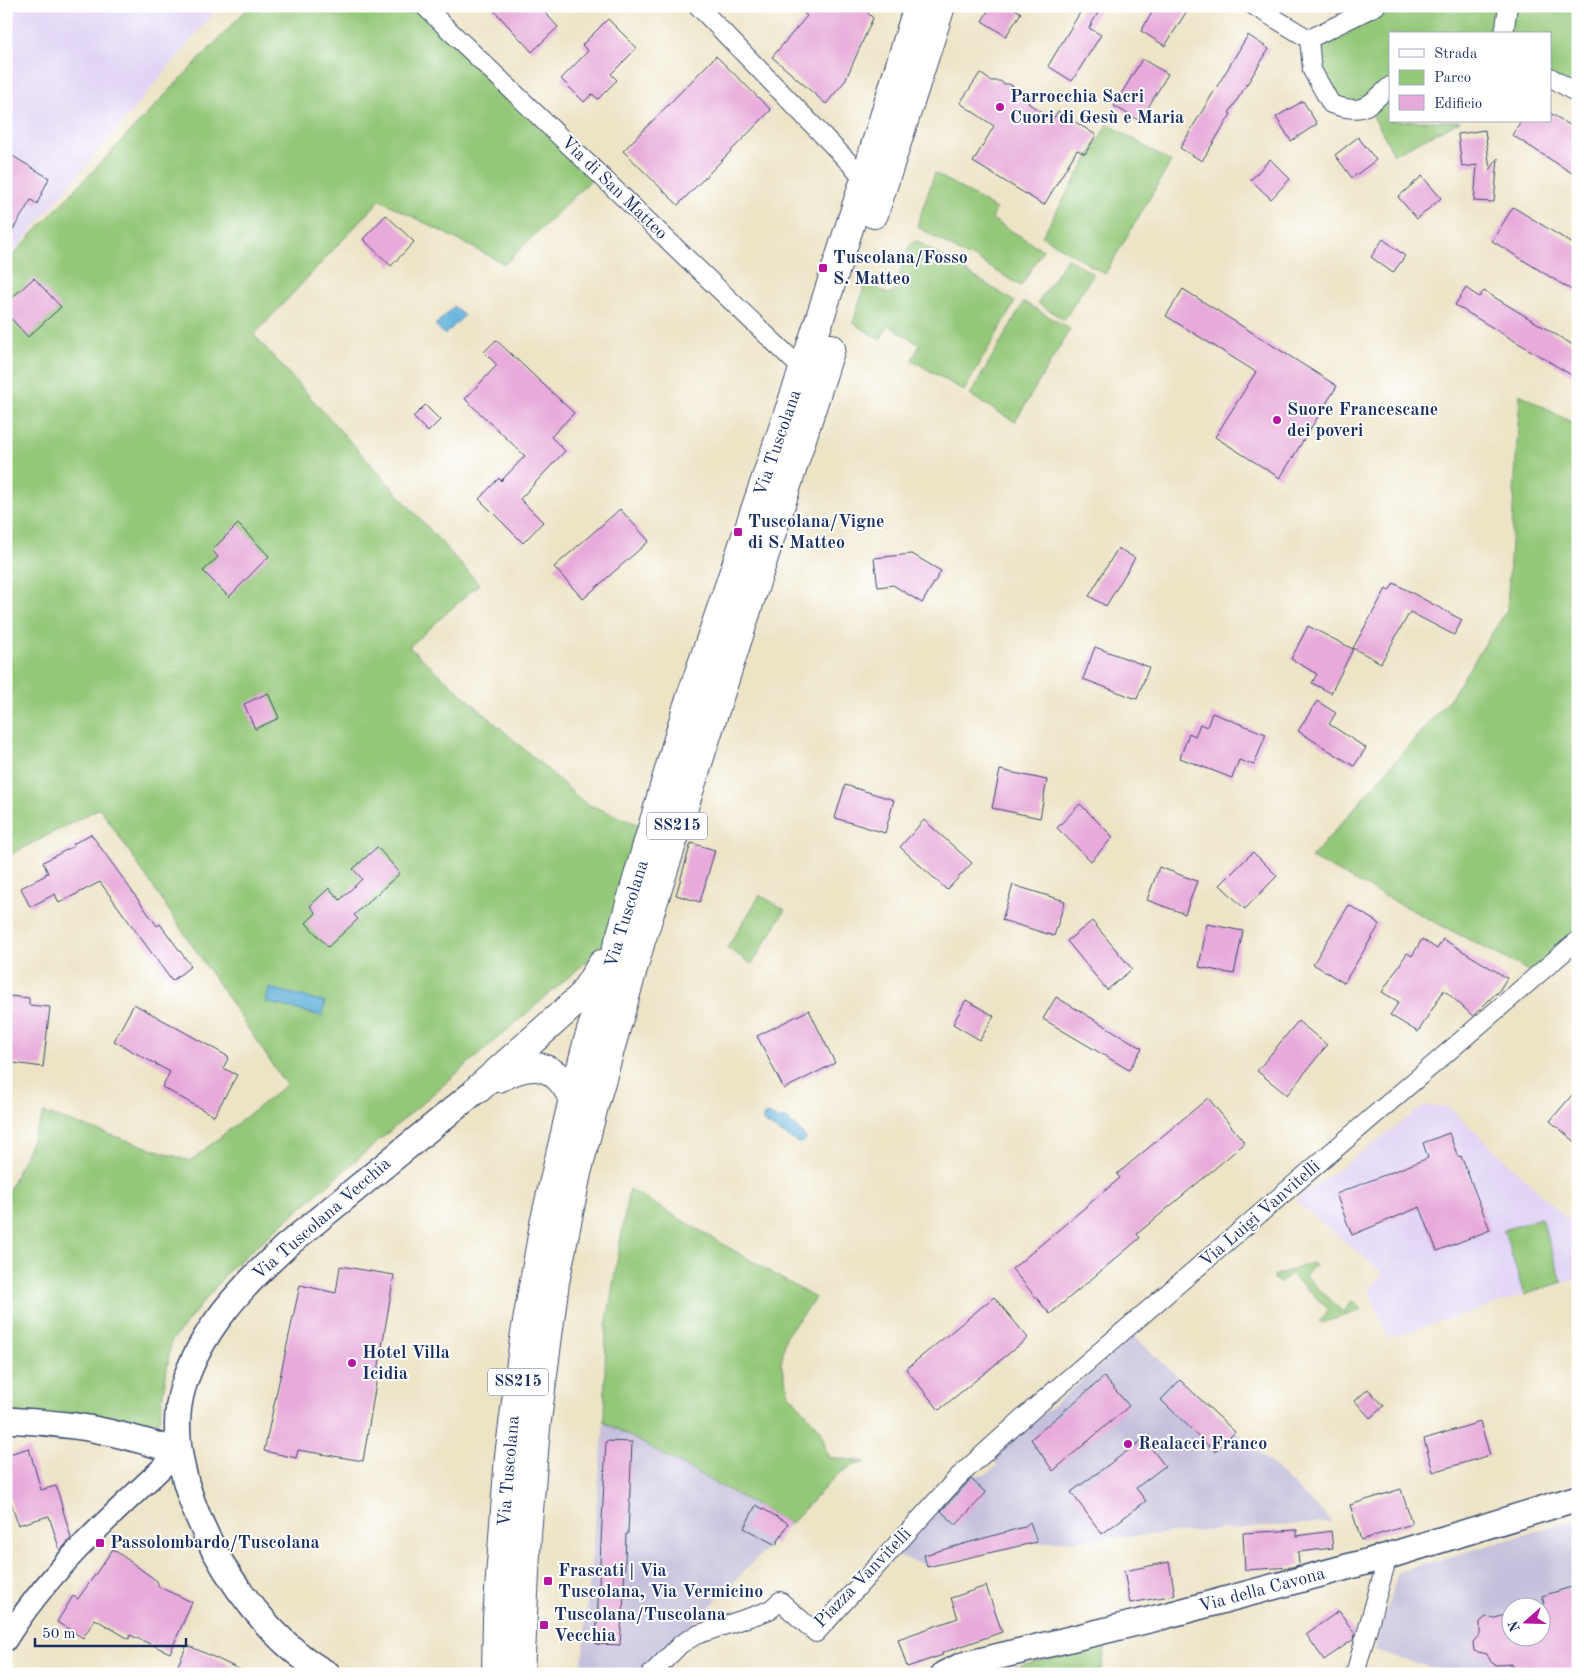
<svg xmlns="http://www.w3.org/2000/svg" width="1584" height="1680" font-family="'Old Standard TT',serif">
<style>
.built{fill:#e1d4f4}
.industrial{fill:#c5c0db;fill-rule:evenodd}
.green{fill:#94c879;stroke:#587c6c}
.water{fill:#5fb0da;stroke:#3d709c}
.building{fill:#e7aada}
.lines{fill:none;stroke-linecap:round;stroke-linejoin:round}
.minor-casing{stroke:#3a4a6e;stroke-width:20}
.tertiary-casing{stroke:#3a4a6e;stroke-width:24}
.secondary-casing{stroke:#3a4a6e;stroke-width:28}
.primary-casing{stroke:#3a4a6e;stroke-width:30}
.minor{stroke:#fff;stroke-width:18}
.tertiary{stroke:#fff;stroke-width:21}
.secondary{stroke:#fff;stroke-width:25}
.primary{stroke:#fff;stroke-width:28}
.poi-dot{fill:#b5179e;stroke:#fff;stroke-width:2}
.labels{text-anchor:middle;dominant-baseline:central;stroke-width:4;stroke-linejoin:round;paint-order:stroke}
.shield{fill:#fff;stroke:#5f6d8e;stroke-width:1}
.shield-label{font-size:16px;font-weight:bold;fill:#1b2f5e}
.poi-label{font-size:18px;font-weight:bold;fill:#1b2f5e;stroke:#fff;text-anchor:start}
.street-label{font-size:18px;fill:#1b2f5e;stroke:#fff}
</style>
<rect width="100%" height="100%" fill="#fff"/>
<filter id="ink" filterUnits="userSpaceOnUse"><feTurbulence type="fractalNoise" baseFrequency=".02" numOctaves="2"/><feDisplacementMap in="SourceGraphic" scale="10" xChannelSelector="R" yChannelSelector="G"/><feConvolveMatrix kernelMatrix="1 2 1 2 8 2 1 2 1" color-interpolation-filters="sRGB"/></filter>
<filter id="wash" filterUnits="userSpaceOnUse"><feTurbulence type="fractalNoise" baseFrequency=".0096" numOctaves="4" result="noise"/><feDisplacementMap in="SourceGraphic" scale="20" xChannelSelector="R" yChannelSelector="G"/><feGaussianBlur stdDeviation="1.12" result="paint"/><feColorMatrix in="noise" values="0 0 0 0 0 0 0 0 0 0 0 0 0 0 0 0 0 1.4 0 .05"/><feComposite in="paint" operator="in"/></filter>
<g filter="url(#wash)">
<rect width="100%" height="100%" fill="#ede4c6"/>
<g class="built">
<path d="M6,6h200l7,8 -207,247z"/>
<path d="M1424,1106l25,1 129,122v49l-190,60 -19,-49 14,-16 -88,-72z"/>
</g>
<g class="industrial">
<path d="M1134,1336l199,186 -299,21 -104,24 -34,-12 73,-80h16l12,-9 -4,-9z"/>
<path d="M604,1422l183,101h4l-100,103 -16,10 -37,38h-57z"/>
<path d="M1578,1519v155h-126l-78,-23 24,-79zM1512,1608h30v30h-30z"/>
</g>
<g class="green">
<path d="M250,6h168l174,173 -87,85 -125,-64 -126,135 225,249 -70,63 176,156 67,27 -30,101 -392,338 -59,73 -14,93 -151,-15v-223l38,-84 146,48 96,-76 -186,-277 -94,49v-595z"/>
<path d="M1380,6h198v88l-28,-17v-43h-160v87h70l-66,33 -26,-47 -37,-3 -22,-65z"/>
<path d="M1108,124l63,38 -66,112 -63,-38z"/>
<path d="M935,173l61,36 -4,10 51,31 -22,36 -51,-31 -2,2 -50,-30v-5z"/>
<path d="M917,241l98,61 -51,89 -52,-31 8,-15 -32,-20 -8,15 -27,-17 13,-41 22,12 3,-1 3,-3 16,-46z"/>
<path d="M1067,258l26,16 -29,46 -26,-17z"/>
<path d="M1024,302l46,27 -55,93 -45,-27z"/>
<path d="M1520,394l58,32v514l-41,35 -226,-117 139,-160 57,-88z"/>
<path d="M760,895l25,15 -33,54 -25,-16z"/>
<path d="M629,1189l186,109 -29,38 -5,28 8,30 32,36 7,27 38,5 -16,5 -13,8 -46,48h-3l-184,-101 2,-95z"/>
<path d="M1541,1218l21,64 -38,13 -20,-65z"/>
<path d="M1312,1263l3,2 -10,11 38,36 9,-11 8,7v3l-38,12 -3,-1 10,-12 -38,-36 -11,9 -6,-4v-3z"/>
<path d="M1106,1643l-5,31h-109z"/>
</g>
<g class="water">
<path d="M454,306l10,10 -19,19 -10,-10z"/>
<path d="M269,988l56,14 -3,14 -56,-14z"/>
<path d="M767,1114c5,1 7,3 12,5 2,0 5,-1 7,0 2,0 19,17 20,19l-2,4 -6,1 -35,-21v-6z"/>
</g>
<g id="blocks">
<g class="building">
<path d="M490,6h49l19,21 -26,25z"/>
<path d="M795,6h66l12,12 -28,63 -19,23 -54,-47 35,-41z"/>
<path d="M991,6h20l10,7 -15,23 -24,-15z"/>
<path d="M1084,6h18l-13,22 12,7 -29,46 -24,-15z"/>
<path d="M1156,6h34l-25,40 -24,-15z"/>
<path d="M608,19l29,29 -26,26 6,6 -19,19 -6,-5 -8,8 -23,-23 27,-28 -6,-6z"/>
<path d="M1248,35l21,14 -40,64 2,1 -29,47 -22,-13z"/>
<path d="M716,56l55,54 -93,95 -55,-54z"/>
<path d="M1142,59l26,15 -28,47 -26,-15z"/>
<path d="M980,73l11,8h9l4,3h5l18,10 2,10 24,15 5,-8 38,24 -11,19 -8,-4 -33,55 -71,-43 21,-36 -34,-23z"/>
<path d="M1303,101l14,23 -26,17 -15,-24z"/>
<path d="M1550,113l28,17v47l-66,-42 9,-14h29z"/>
<path d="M1485,130l5,40 8,-12 -4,44 -20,-1 3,-36 -15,2 -4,-33z"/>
<path d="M1358,137l18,23 -24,18 -17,-23z"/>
<path d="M6,152l43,26 -12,26 -6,-4 -25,41z"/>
<path d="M1270,159l20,20 -19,20 -20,-19z"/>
<path d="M1422,176l19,22 -24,21 -19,-22z"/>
<path d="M1513,207l65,40v47l-86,-53z"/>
<path d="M386,215l28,27 -23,24 -28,-27z"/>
<path d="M1383,239l22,17 -12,17 -22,-16z"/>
<path d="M34,278l27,29 -33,30 -22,-24v-10z"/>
<path d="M1466,288l13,9 5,-6 94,57v31l-123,-74z"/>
<path d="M1183,289l154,97 -57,92 -65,-41 41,-65 -90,-56z"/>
<path d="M496,340l78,73 -23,24 14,14 -45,48 23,23 -20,21 -44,-44 20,-21 2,3 24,-25 -60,-57 32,-34 -13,-13z"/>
<path d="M425,405l15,15 -12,12 -15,-15z"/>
<path d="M620,509l29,32 -66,58 -29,-32z"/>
<path d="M238,524l31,32 -40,41 -26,-26 15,-14 -6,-7z"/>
<path d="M1118,548l17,10 -29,48 -17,-10z"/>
<path d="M912,554l29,17 -19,32 -29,-18 -15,2 -4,-29z"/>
<path d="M1394,583l68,37 -8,15 -44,-23 -29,51 -28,-15 33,-59 3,2z"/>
<path d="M1308,626l45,23 -22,44 -19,-10 5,-9 -26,-15z"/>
<path d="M1095,647l54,20 -12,32 -54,-20z"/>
<path d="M268,693l11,25 -24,11 -11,-25z"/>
<path d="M1317,701l19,12 -7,11 37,24 -12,18 -56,-35z"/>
<path d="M1212,713l54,21 -12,31 -15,-5 -7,18 -52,-20 9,-25 6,3 5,-12 7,3z"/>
<path d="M1000,770l47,10 -7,38 -48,-10z"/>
<path d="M845,785l49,15 -9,33 -50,-15z"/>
<path d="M1080,804l33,33 -22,24 -34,-33z"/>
<path d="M924,820l48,43 -25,27 -47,-43z"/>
<path d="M91,834l66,92 3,-2 31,42 -19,15 -72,-99 -41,21 -4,-9 -25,13 -9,-19 25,-13 -1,-1 3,-1 -5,-11 31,-16 -1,-2z"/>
<path d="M691,843l24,7 -15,52 -24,-7z"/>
<path d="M377,847l23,26 -46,42 4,4 -30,28 -22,-24 10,-10 -6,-7 19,-18 11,12 22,-21 -9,-10z"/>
<path d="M1253,852l24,24 -32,33 -25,-24z"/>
<path d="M1159,867l38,14 -12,33 -38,-14z"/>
<path d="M1013,885l52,16 -11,35 -52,-16z"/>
<path d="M1349,905l31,19 -36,59 -31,-19z"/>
<path d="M1092,921l40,48 -25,21 -40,-49z"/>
<path d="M1207,924l36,7 -9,43 -35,-7z"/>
<path d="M1422,939l15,10 6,-10 64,39 -10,16 -1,-1 -23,23 -29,-26 -26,42 -28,-17 9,-13 -17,-10 25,-39 5,3z"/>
<path d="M9,996l20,2v7l21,2 -7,60 -37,-5v-44z"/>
<path d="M1056,997l86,51 -13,22 -86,-51z"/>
<path d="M966,1000l28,16 -14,24 -27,-16z"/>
<path d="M134,1004l95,53 -6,11 14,7 -23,41 -52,-29 8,-15 -56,-31z"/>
<path d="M809,1010l26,53 -51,26 -27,-53z"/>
<path d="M1298,1021l29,24 -40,50 -30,-24z"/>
<path d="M1578,1088v56l-28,-23z"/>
<path d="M1208,1098l37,45 -108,91 3,4 -90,76 -38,-45 108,-91 -3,-4z"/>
<path d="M1449,1133l9,24 3,-1 29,74 -53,21 -17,-44 -68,28 -16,-41 92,-36 -5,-15z"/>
<path d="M340,1266l54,9 -31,186 -65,-11 -2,8 -32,-7 36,-166 36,8z"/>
<path d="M994,1297l34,41 -89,72 -33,-41z"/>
<path d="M1104,1377l25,29 -76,65 -22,-32z"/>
<path d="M1180,1380l55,52 -20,20 -54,-52z"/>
<path d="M1368,1389l16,17 -14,12 -15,-17z"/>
<path d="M1480,1422l10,33 -57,17 -9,-33z"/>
<path d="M1144,1439l21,27 -29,22 10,13 -44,33 -31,-42z"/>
<path d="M606,1441l26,1 -4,92h-2l-3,81h-1l-2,30 -24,-1z"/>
<path d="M29,1448l12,42 15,-4 5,17 10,35 -11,13 -11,-35 -31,9 -12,-39v-31z"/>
<path d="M971,1479l15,14 -30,32 -15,-14z"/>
<path d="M1401,1489l11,35 -51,16 -11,-35z"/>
<path d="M756,1505l32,18 -12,22 -32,-17z"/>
<path d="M1030,1522l7,20 -110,25 -3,-12 100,-28z"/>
<path d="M1297,1530v6l34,-5 2,17 -35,4 1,13 -7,2 -47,3 -2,-37z"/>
<path d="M113,1549l44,32 2,6 33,15 -22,51 -40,-18 -1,4 -34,-20 -12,19 -26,-16 16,-26 5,3z"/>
<path d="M1169,1562l6,33 -45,8 -6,-32z"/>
<path d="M1578,1585v89h-63l-4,-10 -15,1 -5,-3 -4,-8 -13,-3 -1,-9 7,-8v-12l6,-5 9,1 17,-5v25h30v-30h-14l16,-5 -2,-7z"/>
<path d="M986,1586l16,46 -60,21 1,2 -36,12 -9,-28 60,-21 -7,-20z"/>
<path d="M1339,1611l16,23 -1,5 -30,21 -18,-26z"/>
<path d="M187,1645l33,15 29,14h-75z"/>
</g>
</g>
</g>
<g filter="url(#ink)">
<use href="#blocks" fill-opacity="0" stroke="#3a4a6e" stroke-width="1"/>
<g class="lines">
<g class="minor-casing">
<g id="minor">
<path d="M424,6l379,364"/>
<path d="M698,6l167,173"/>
<path d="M1254,6l55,33"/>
<path d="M1504,34l4,-28"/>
<path d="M1309,39l3,31 19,34c32,11 36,3 59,-18"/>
<path d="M1309,39l67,-33"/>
<path d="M1550,77l28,17"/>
<path d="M651,1674l30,-30 15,-9 66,-22 9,-4 9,-8 36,32 142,-156 75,-68 545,-469"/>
<path d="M1355,1674l33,-118"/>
</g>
</g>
<g class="tertiary-casing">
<path id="tertiary" d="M6,1640c45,-73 112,-130 173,-188"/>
</g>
<g class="secondary-casing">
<g id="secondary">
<path d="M6,1420c23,1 46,3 69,6 36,5 70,15 104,26"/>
<path d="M328,1674c-82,-44 -174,-192 -145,-287 18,-58 60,-101 103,-141l192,-157"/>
<path d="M944,1674l19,-9 198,-48 227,-61 190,-58"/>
</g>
</g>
<g class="primary-casing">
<g id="primary">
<path d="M874,214l67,-208"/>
<path d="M499,1078c34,-18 56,-16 74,21"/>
<path d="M478,1089l103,-92 21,-33"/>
<path d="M496,1674l1,-56 12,-162 15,-117 20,-115 29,-125 14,-55 35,-113 65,-223 116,-338 62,-191 53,-173"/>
<path d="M520,1674l7,-140 9,-106 19,-146 22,-109 17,-67 47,-165 190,-593"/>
</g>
</g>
<use href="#minor" class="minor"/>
<use href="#tertiary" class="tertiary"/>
<use href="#secondary" class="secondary"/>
<use href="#primary" class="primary"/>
</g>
</g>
<g class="poi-dot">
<circle cx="1000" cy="107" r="5"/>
<rect x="818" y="263" width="10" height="10" rx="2.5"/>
<circle cx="1277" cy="420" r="5"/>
<rect x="733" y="527" width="10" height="10" rx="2.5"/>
<circle cx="352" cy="1363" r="5"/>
<circle cx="1128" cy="1444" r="5"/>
<rect x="95" y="1538" width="10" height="10" rx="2.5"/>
<rect x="543" y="1576" width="10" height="10" rx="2.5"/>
<rect x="539" y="1620" width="10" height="10" rx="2.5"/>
</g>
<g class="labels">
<g class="shield">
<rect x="647" y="812.5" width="60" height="27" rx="4"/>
<rect x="488" y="1368.5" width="60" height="27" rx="4"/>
</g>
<g class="shield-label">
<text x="677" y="826">SS215</text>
<text x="518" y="1382">SS215</text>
</g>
<g class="poi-label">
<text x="1010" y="97">Parrocchia Sacri<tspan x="1010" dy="21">Cuori di Gesù e Maria</tspan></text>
<text x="833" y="258">Tuscolana/Fosso<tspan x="833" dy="21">S. Matteo</tspan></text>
<text x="1287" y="410">Suore Francescane<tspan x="1287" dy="21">dei poveri</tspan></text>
<text x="748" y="522">Tuscolana/Vigne<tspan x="748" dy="21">di S. Matteo</tspan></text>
<text x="362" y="1353">Hotel Villa<tspan x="362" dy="21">Icidia</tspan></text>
<text x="1138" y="1444">Realacci Franco</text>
<text x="110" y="1543">Passolombardo/Tuscolana</text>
<text x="558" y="1571">Frascati | Via<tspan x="558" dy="21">Tuscolana, Via Vermicino</tspan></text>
<text x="554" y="1615">Tuscolana/Tuscolana<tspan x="554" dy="21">Vecchia</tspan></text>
</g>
<g class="street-label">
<text transform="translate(614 188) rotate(44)">Via di San Matteo</text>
<text transform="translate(778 443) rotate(-71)">Via Tuscolana</text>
<text transform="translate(627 914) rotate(-73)">Via Tuscolana</text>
<text transform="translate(1260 1214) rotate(-41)">Via Luigi Vanvitelli</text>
<text transform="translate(322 1219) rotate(-41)">Via Tuscolana Vecchia</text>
<text transform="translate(509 1471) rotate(-85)">Via Tuscolana</text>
<text transform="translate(863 1578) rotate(-46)">Piazza Vanvitelli</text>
<text transform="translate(1262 1590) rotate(-15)">Via della Cavona</text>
</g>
</g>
<rect width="1584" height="1680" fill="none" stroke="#fff" stroke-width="25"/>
<rect x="1389" y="32" width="162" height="90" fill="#ffffff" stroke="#a4acbf"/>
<rect x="1399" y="49" width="25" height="8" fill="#ffffff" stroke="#a4acbf"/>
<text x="1434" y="58" font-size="15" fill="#1b2f5e">Strada</text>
<rect x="1399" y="70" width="25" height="15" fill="#94c879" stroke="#a4acbf"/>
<text x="1434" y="82" font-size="15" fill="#1b2f5e">Parco</text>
<rect x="1399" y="95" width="25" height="15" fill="#e7aada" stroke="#a4acbf"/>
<text x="1434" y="108" font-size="15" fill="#1b2f5e">Edificio</text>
<g transform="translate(1526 1622) rotate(250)"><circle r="24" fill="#ffffff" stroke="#a4acbf"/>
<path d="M0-4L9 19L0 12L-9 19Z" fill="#b5179e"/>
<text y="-8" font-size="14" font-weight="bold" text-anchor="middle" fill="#1b2f5e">N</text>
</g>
<path d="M35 1638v8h151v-8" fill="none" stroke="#1b2f5e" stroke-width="2.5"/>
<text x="42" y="1638" font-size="15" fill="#1b2f5e" stroke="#ffffff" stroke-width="4" paint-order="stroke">50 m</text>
</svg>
